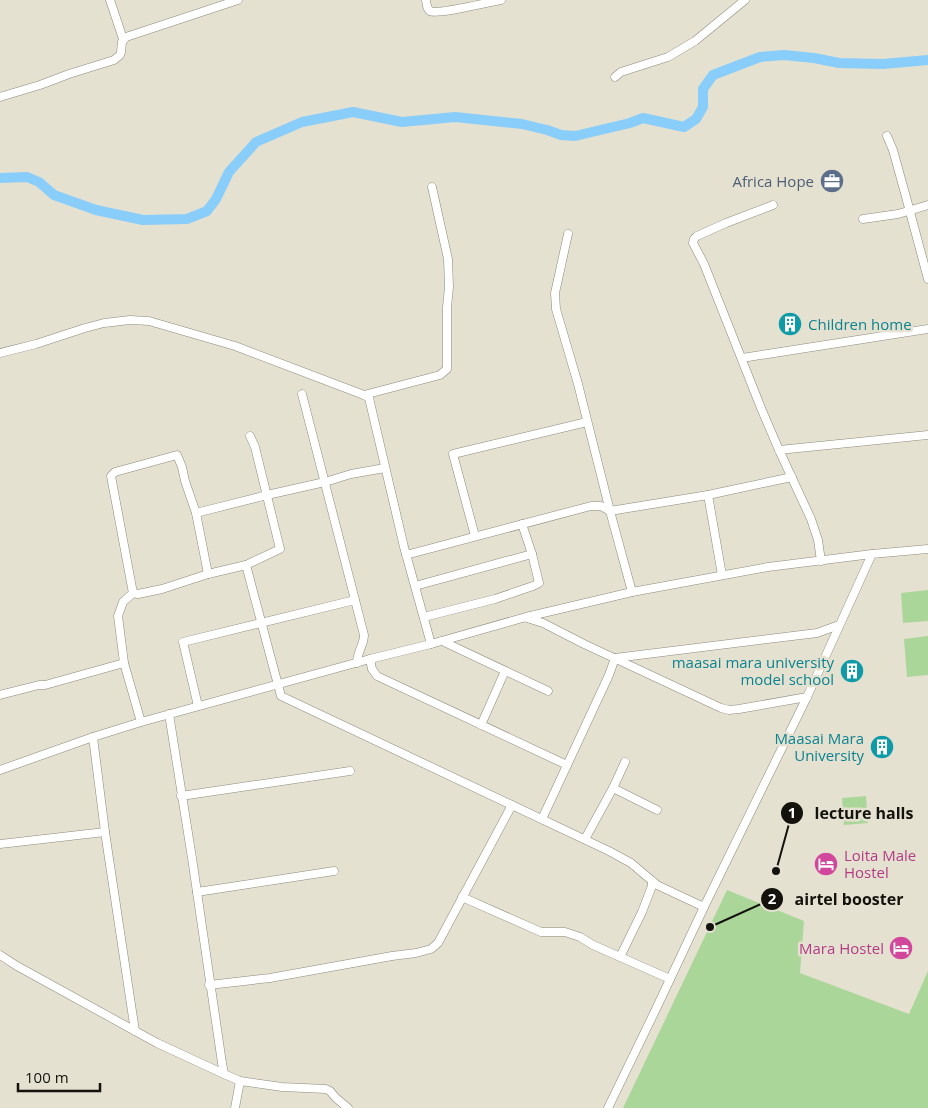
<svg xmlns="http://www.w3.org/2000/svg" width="928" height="1108" font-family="'Open Sans',sans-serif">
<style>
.green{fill:#abd699}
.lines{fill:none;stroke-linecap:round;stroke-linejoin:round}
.river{stroke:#89cdfb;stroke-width:10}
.minor-casing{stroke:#8d897b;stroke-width:9}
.minor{stroke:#fff;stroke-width:8}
.labels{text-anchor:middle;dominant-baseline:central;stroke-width:5;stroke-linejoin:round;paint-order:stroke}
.service-label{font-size:15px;fill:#4e5e75;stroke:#e5e1d1;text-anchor:end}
.culture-label{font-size:15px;fill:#0d838f;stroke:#e5e1d1;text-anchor:end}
.hotel-label{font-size:15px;fill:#b23c85;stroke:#e5e1d1;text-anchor:start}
.leader{fill:none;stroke:#13120d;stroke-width:2}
.callout-dot{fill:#13120d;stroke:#e5e1d1;stroke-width:2}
.mark-label{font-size:15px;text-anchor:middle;font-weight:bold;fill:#fff}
.callout-label{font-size:16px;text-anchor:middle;font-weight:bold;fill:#13120d;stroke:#e5e1d1;stroke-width:5;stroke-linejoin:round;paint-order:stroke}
</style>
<rect width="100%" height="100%" fill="#e5e1d1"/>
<g class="green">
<path d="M928,590v31l-25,2 -2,-30z"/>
<path d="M928,636v39l-21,2 -3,-38z"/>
<path d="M866,796l2,27 -24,2 -2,-27z"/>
<path d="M727,890l77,31 -4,52 109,41 19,-43v137h-305z"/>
</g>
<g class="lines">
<path class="river" d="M0,178l27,-1 12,5 15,13 42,15 47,10 44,-1 20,-8 9,-12 13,-27 27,-30 46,-20 51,-10 49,10 53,-5 67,7 25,6 14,5 14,1 55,-13 13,-5 41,9 12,-8 7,-12v-18l10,-14 47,-18 24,-2 30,3 25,5 44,1 45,-4"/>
<g class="minor-casing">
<g id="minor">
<path d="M110,0l13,39"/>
<path d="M426,0c1,4 0,8 4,11 7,4 60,-9 71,-11"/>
<path d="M615,77l6,-5 47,-15 27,-16 50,-41"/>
<path d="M0,97l40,-12 29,-11 45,-14 6,-5 1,-3 1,-10 4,-5 112,-37"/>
<path d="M887,136l6,14 13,47 22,82"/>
<path d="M773,205l-47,18 -29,13 -3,3 -1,4 11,21 57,144 18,42 32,69 7,21 3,21"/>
<path d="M863,219l35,-5 30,-9"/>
<path d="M568,234l-13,59 1,16 22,75 32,127 22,81"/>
<path d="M0,353l36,-9 49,-16 19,-5 26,-3 19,1 86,25 129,49 5,3 35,149 27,97"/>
<path d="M742,358l186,-29"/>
<path d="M302,394l62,241c0,10 -7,17 -7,28"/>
<path d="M364,395l76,-20 7,-6v-62l2,-20 -1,-28 -16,-72"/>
<path d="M779,450l149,-15"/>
<path d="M708,495l14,80"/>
<path d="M196,513l71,-18 58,-13 26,-8 34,-6"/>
<path d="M475,536l-22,-82 134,-32"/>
<path d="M406,555l185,-49h10l9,5 98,-16 84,-18"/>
<path d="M246,565l35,131 328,155 22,12 26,22 47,22"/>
<path d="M415,586l117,-32"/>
<path d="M133,593l-22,-117 4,-4 62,-17 5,12 3,14 11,32 12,61"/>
<path d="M424,617l71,-18 38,-13 6,-3 -7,-29 -10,-30"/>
<path d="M527,618l16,5 41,21 137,64 8,2 10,-1 68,-12"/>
<path d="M442,641l106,50"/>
<path d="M370,659l2,10 5,7 190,89"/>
<path d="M0,695l39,-10h6l79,-22"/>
<path d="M198,706l-15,-64 172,-42"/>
<path d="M169,714l23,144 30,205 2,11 16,7 42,6 44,2 4,2 6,7 12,10"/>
<path d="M141,722l-17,-59 -6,-47 5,-14 10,-9 5,1 24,-5 46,-15 38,-9 34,-16 -25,-102 -5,-11"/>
<path d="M481,725l24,-54"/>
<path d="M93,737l12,95 30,199"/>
<path d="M0,770l93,-33 48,-15 229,-63 61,-15 95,-27 106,-25 136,-25 104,-13"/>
<path d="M613,788l44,22"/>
<path d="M181,796l169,-25"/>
<path d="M542,819l67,-144 6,-17 202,-25 22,-8"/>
<path d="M585,839l28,-51 12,-26"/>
<path d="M0,844l105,-12"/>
<path d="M197,892l137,-21"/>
<path d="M462,897l79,35h24l15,5 13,8 77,34"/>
<path d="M0,955l17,11 140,77 67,31"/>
<path d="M620,957l22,-45 10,-26v-5"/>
<path d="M209,985l61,-7 122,-22 24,-3 15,-4 7,-6 74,-138"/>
<path d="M235,1108l5,-27"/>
<path d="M608,1108l48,-99 48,-102 103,-210 65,-143 56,-5"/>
</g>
</g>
<use href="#minor" class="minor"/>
</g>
<defs>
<g id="office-disc" transform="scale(1.25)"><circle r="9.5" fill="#5c6f8a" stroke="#e5e1d1"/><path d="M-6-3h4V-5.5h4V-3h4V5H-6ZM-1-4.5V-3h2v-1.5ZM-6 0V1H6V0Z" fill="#fff"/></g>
<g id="building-disc" transform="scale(1.25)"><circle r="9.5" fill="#0f9aa8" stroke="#e5e1d1"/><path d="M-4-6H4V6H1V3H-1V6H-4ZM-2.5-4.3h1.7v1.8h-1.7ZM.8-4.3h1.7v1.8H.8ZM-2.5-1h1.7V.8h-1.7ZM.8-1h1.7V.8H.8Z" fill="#fff"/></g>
<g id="hotel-disc" transform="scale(1.25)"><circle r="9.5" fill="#d1479c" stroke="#e5e1d1"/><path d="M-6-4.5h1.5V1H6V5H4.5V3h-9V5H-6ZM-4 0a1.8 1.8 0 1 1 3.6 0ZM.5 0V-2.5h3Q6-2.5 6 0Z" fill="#fff"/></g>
</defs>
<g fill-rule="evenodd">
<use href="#office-disc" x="832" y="181"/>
<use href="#building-disc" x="790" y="324"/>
<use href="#building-disc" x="852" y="671"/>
<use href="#building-disc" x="882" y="747"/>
<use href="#hotel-disc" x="826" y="864"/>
<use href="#hotel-disc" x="901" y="948"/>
</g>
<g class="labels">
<g class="service-label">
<text x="814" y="181">Africa Hope</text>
</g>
<g class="culture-label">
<text x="808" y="324" text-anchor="start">Children home</text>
<text x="834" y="662">maasai mara university<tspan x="834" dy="17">model school</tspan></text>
<text x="864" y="738">Maasai Mara<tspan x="864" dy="17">University</tspan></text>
</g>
<g class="hotel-label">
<text x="844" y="855">Loita Male<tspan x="844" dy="17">Hostel</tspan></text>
<text x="884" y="948" text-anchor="end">Mara Hostel</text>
</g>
</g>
<path class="leader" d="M776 871L792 813M710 927L772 899"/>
<g class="callout-dot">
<circle cx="776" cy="871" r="5"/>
<circle cx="710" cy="927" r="5"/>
<circle cx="792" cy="813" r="12"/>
<circle cx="772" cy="899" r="12"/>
</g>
<g class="mark-label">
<text x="792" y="818">1</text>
<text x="772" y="904">2</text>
</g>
<g class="callout-label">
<text x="864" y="819">lecture halls</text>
<text x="849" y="905">airtel booster</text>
</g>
<path d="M18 1083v8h82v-8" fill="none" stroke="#13120d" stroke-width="2.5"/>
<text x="25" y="1083" font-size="15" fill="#13120d" stroke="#e5e1d1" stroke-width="4" paint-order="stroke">100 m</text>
</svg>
